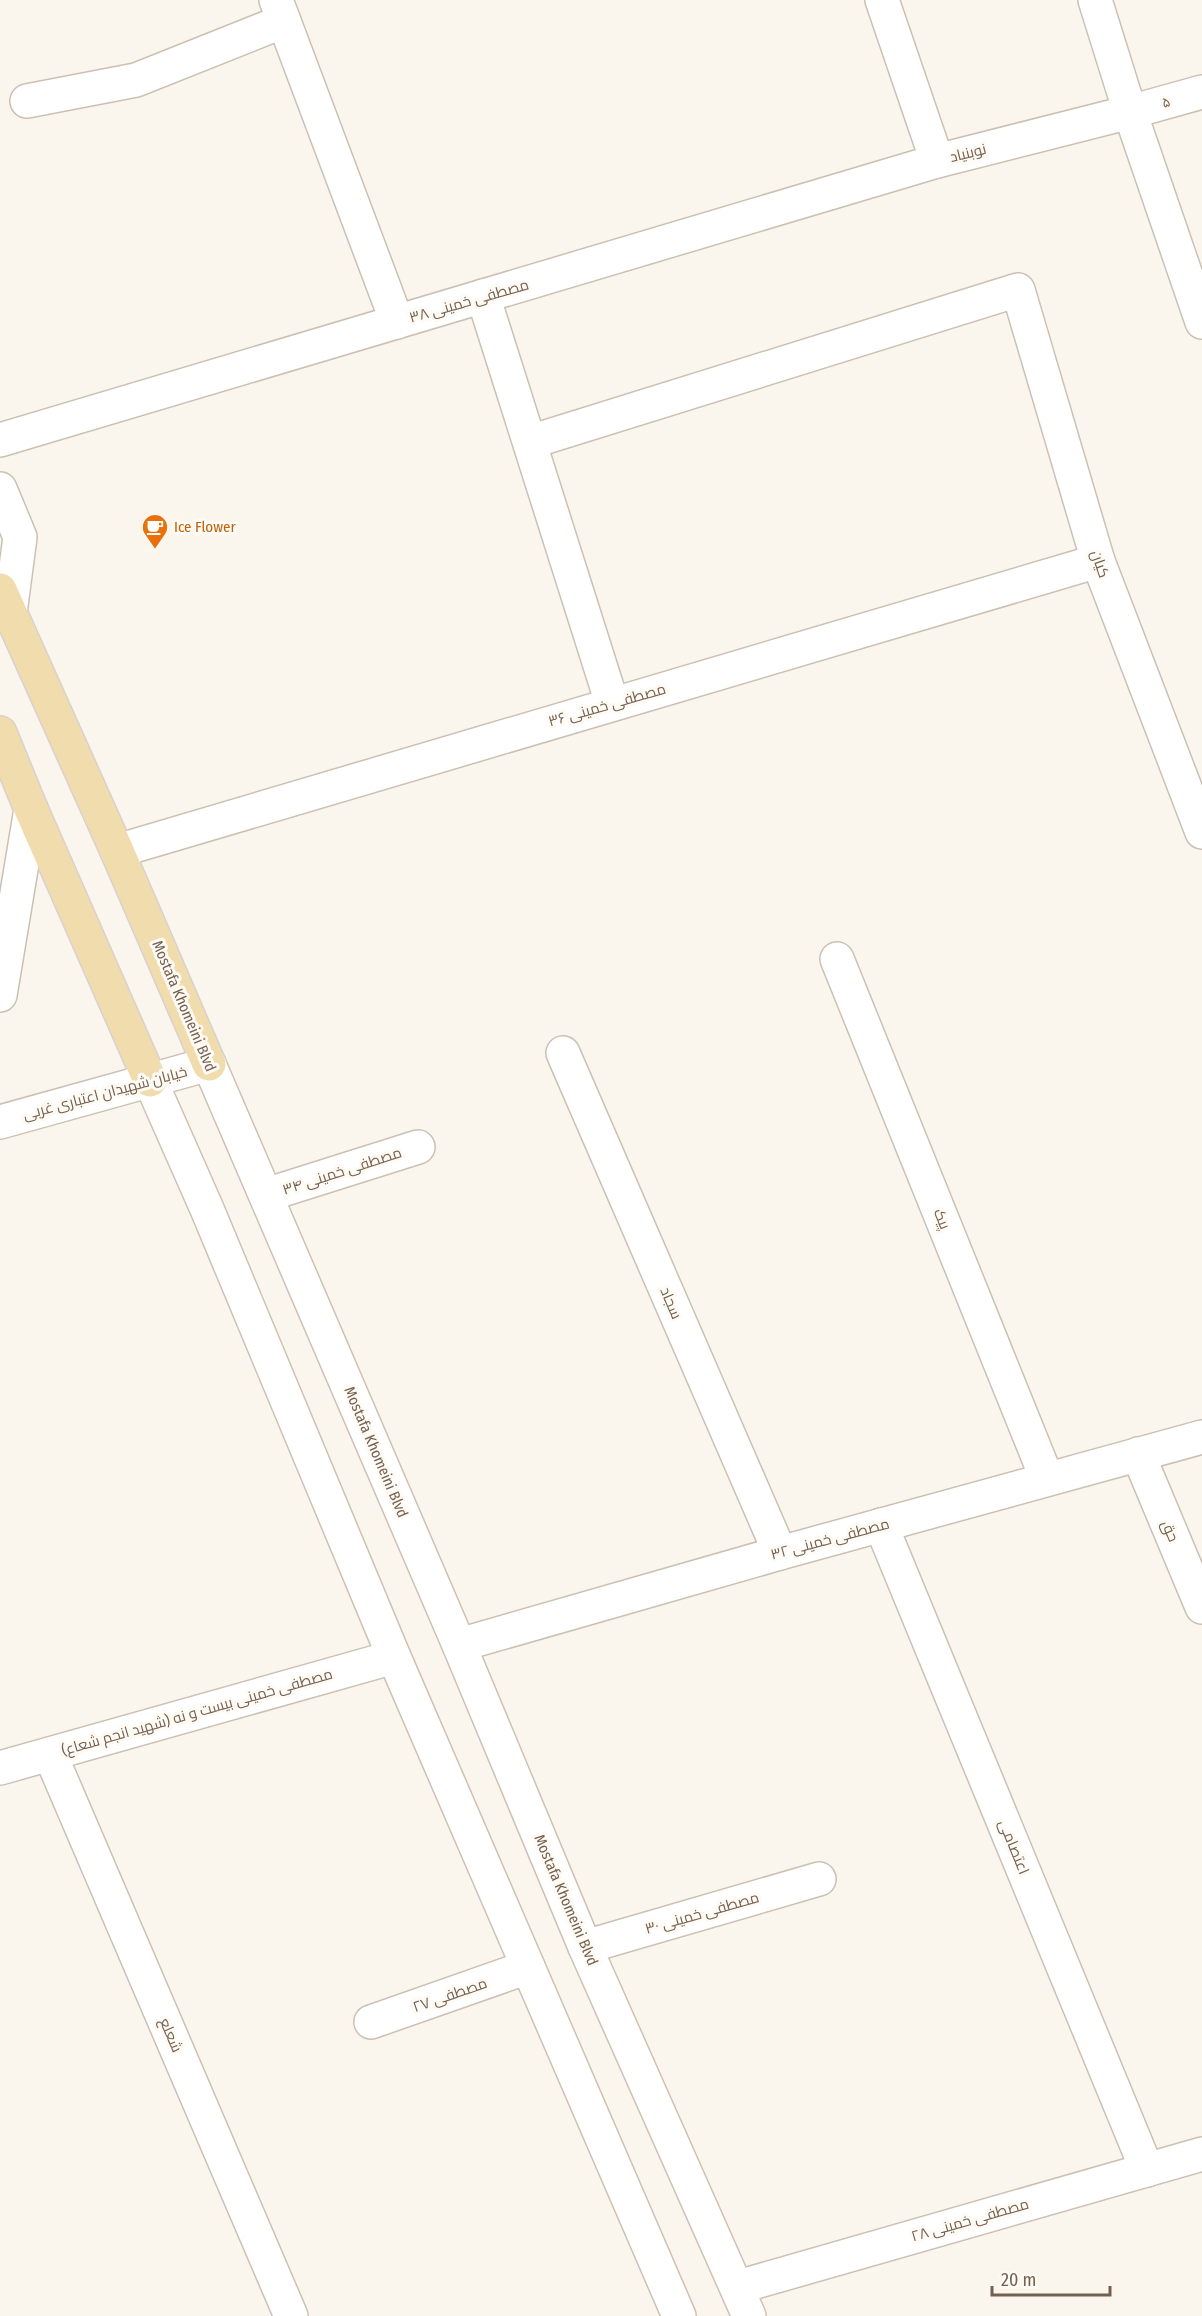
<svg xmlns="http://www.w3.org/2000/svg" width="1202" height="2316" font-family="'Fira Sans Condensed',Cairo,sans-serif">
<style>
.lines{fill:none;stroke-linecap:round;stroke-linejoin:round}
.minor-casing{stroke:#ccc0b4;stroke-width:36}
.tertiary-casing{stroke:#ccc0b4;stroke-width:36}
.secondary-casing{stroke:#cfc0b2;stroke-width:36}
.primary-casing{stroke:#d8d2cf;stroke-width:36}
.minor{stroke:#fff;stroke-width:33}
.tertiary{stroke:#fff;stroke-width:33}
.secondary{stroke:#fff;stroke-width:33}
.primary{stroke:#f1dcae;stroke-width:33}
.labels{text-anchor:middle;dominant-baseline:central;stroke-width:6;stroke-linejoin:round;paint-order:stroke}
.street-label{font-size:15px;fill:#746052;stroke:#fefaf4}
.food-label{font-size:15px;fill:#c56008;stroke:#fefaf4;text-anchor:start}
</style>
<rect width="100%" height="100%" fill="#fbf6ed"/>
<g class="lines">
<g class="minor-casing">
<g id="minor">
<path d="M276,0l121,322"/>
<path d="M882,0l55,161 193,-49 72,-20"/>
<path d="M1095,0l35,112 72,210"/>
<path d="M27,101l109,-21 148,-59"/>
<path d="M483,296l129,407"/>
<path d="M0,440l937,-279"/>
<path d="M530,442l488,-152 80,271 104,271"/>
<path d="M117,851l981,-290"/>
<path d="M837,959l210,520"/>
<path d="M0,995l31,-186"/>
<path d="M563,1053l217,500"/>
<path d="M266,1195l152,-48"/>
<path d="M1138,1454l64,153"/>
<path d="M881,1525l266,645"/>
<path d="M50,1754l241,562"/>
<path d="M0,1768l394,-111"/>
<path d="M585,1947l234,-68"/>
<path d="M371,2022l157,-55"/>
</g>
</g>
<g class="tertiary-casing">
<g id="tertiary">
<path d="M0,489l20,48 -10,76"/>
<path d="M0,1122l209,-58"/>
<path d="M459,1645l321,-92 422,-116"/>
<path d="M738,2287l464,-133"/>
</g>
</g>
<g class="secondary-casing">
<g id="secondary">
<path d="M209,1064l250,581 126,302 164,369"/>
<path d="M150,1080l57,129 187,448 285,659"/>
</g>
</g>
<g class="primary-casing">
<g id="primary">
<path d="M0,590l117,261 92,213"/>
<path d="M0,733l31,76 119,271"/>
</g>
</g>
<use href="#minor" class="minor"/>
<use href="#tertiary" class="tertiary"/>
<use href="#secondary" class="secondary"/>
<use href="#primary" class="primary"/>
</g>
<defs>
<g id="cafe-pin" transform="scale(1.35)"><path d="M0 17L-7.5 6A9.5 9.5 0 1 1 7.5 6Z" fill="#e8710a" stroke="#fefaf4"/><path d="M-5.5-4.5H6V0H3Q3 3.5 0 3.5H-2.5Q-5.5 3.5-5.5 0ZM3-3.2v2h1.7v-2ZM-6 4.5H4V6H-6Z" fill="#fff"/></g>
</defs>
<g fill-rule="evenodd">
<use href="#cafe-pin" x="155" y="527"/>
</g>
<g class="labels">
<g class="street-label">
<text transform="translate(1166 102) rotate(-16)">۵</text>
<text transform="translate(968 153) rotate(-14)">نوبنیاد</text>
<text transform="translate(469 301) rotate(-16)">مصطفی خمینی ۳۸</text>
<text transform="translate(1100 564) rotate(71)">کیان</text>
<text transform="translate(607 705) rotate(-16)">مصطفی خمینی ۳۶</text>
<text transform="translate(184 1006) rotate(67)">Mostafa Khomeini Blvd</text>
<text transform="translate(105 1093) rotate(-15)">خیابان شهیدان اعتباری غربی</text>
<text transform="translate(342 1171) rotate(-18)">مصطفی خمینی ۳۴</text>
<text transform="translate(942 1219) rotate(68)">پیک</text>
<text transform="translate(671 1303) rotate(67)">سجاد</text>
<text transform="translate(376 1452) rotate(67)">Mostafa Khomeini Blvd</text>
<text transform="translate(1170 1531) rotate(67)">حق</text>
<text transform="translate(830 1539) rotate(-15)">مصطفی خمینی ۳۲</text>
<text transform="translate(197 1712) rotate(-16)">مصطفی خمینی بیست و نه (شهید انجم شعاع)</text>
<text transform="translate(1014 1847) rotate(68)">اعتصامی</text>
<text transform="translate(566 1900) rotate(67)">Mostafa Khomeini Blvd</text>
<text transform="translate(702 1913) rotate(-16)">مصطفی خمینی ۳۰</text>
<text transform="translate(450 1995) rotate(-19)">مصطفی ۲۷</text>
<text transform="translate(171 2035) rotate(67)">شعلع</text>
<text transform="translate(970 2220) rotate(-16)">مصطفی خمینی ۲۸</text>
</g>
<g class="food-label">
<text x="174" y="527">Ice Flower</text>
</g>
</g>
<path d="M992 2286v9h118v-9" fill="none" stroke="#746052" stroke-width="3"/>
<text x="1001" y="2286" font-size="18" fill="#746052" stroke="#fefaf4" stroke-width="4.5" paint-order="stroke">20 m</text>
</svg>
